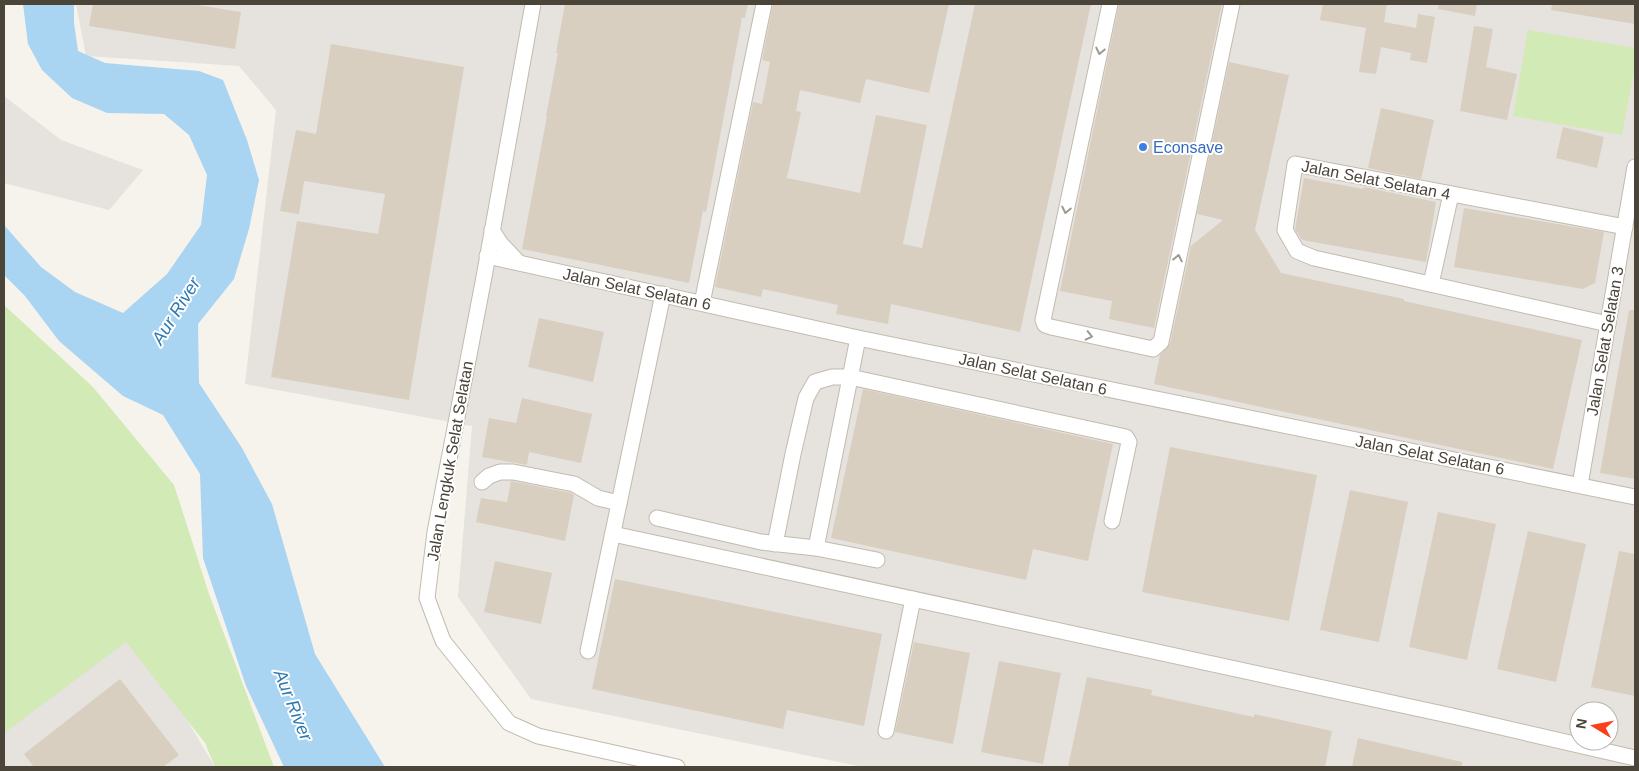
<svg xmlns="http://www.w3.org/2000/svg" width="1639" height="771" font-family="Arial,sans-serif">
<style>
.industrial{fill:#e6e2dd;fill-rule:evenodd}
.green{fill:#d2eab5}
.water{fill:#a9d4f2}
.building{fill:#d8cfc1}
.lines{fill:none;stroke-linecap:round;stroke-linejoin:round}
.minor-casing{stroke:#c2bbae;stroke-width:17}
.minor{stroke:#fff;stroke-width:15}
.oneway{stroke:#9c9892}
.shop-dot{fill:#3f7fe0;stroke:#fff;stroke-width:2}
.labels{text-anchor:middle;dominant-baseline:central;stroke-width:4;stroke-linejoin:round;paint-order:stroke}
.shop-label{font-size:16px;fill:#366cbe;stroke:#fff;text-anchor:start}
.street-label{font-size:16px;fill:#4b4439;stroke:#fff}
.water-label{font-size:18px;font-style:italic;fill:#2e7ab2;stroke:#fff}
</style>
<rect width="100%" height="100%" fill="#f6f3ec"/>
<g class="industrial">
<path d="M76,4h1559v763h-772l-332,-68 -73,-102 14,-171 -227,-42 31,-274 -37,-44 -153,-10zM1579,711h30v30h-30z"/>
<path d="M4,96l57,44 82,30 -34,40 -105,-27z"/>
<path d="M129,622l86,145h-211v-83z"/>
</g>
<g class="green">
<path d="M1528,30l107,18v18l-13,69 -109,-19z"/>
<path d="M4,305l89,82 81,98 35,109 65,173h-59l-10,-24 -79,-101 -122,91z"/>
</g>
<path class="water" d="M23,4h51v19l4,28 27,12 94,8 24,9 24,60 12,40 -10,49 -15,50 -36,45 1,59 43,65 30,56 43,150 70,113h-101l-38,-81 -43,-128 -3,-84 -37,-59 -40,-19 -64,-55 -34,-45 -21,-21v-50l37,42 34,25 48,21 44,-39 34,-49 6,-50 -18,-40 -25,-21 -57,-1 -35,-15 -30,-28 -14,-26z"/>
<g class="building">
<path d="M93,4h98l50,8 -6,37 -146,-23z"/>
<path d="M565,4h183l-3,14h-3l-36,194 -3,-1 -14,72 -167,-34 25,-133h-1l12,-63h-2z"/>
<path d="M773,4h176l-20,89 -63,-14 -6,24 -60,-13 -4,21 5,1 -14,66 73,15 16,-78 51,10 -24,119 19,4 53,-244h116l-71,328 -129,-28 -3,20 -52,-10 2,-9 -75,-16 -2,8 -46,-10 38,-185 9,2 8,-42 -8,-2z"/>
<path d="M1119,4h103l-68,324 -45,-9 3,-18 -52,-10z"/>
<path d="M1323,4h64l-3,18 32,6 2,-14 17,3 -8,46 -17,-3 1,-7 -30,-6 -5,27 -17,-2 7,-44 -46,-8z"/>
<path d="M1439,4h38l-2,12 -37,-7z"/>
<path d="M1552,4h83v20l-84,-14z"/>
<path d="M1474,26l19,3 -7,38 31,7 -10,46 -47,-9z"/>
<path d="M331,44l133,23 -55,333 -138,-23 26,-156 81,13 7,-40 -81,-13 -5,33 -19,-3 16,-81 20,4z"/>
<path d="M1229,62l60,13 -34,155 26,43 123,26v2l178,39 -29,129 -399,-85 6,-29 10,-11 21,-98 32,-26 -26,-6z"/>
<path d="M1381,108l53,12 -13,59 -53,-11z"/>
<path d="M1563,127l41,10 -7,31 -41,-10z"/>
<path d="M1304,178l59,11 1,-2 72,15 -10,60 -124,-22 -7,-11z"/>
<path d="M1464,208l140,24 -9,51 -12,6 -129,-22z"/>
<path d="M1629,310h6v169l-35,-6z"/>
<path d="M539,318l65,14 -11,50 -65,-15z"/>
<path d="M863,389l250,55 -25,117 -55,-12 -7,31 -195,-42z"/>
<path d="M522,398l70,16 -11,49 -52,-11 -2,13 -45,-8 7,-39 27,5z"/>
<path d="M1170,447l147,28 -28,146 -147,-29z"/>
<path d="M511,481l60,12 3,2 -9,46 -89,-19 5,-24 26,4z"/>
<path d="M1350,490l58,12 -29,140 -59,-12z"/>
<path d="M1438,512l58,12 -29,136 -58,-13z"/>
<path d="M1528,531l58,13 -30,138 -59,-13z"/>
<path d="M1619,551l16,3v142l-44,-9z"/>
<path d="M495,561l57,12 -11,51 -57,-12z"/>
<path d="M615,579l267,55 -18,92 -77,-16 -4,19 -191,-40z"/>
<path d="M914,642l56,11 -17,91 -58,-12z"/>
<path d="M999,661l62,12 -18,91 -62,-12z"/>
<path d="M1087,677l65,13 -1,5 103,22v-3l78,17 -7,36h-257z"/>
<path d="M120,679l59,76 -16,12h-129l-10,-13z"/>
<path d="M1358,738l104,24v5h-110z"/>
</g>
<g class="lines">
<g class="minor-casing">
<g id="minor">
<path d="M533,4l-49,273 -49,255 -8,66 16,43 66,82 29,13 139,31"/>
<path d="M1110,4l-67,316 2,5 6,2 102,22 8,-7 71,-338"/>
<path d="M492,230l8,13 19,20"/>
<path d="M487,256l371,82 777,159"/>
<path d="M1431,284l20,-90"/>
<path d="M702,303l62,-299"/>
<path d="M1608,324l-294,-66 -17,-7 -12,-21 10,-66 330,63"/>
<path d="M482,482l7,-6 11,-4h13l61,12 24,14 21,5"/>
<path d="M1580,485l55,-318"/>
<path d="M657,518l104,24 55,6 61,12"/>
<path d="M613,534l844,183 178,41"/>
<path d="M775,544l18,-90 13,-56 9,-16 17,-5h18l276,60 3,5 -17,79"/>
<path d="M816,548l42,-210"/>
<path d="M588,651l75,-357"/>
<path d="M886,731l27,-132"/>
</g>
</g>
<use href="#minor" class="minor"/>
</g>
<defs><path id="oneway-chevron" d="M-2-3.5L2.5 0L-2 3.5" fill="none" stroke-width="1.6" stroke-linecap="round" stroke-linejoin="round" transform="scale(1.25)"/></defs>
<g class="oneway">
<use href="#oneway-chevron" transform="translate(1100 51) rotate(102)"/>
<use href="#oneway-chevron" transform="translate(1066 210) rotate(102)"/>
<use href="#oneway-chevron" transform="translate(1178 258) rotate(-78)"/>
<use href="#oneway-chevron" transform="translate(1089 336) rotate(13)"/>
</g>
<circle class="shop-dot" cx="1143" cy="147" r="5"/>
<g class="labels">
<g class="shop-label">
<text x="1153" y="147">Econsave</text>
</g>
<g class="street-label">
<text transform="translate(1376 180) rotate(11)">Jalan Selat Selatan 4</text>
<text transform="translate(637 289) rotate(12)">Jalan Selat Selatan 6</text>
<text transform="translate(1605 341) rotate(-80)">Jalan Selat Selatan 3</text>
<text transform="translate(1033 374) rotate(12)">Jalan Selat Selatan 6</text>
<text transform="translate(1430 455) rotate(11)">Jalan Selat Selatan 6</text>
<text transform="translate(450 461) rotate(-80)">Jalan Lengkuk Selat Selatan</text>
</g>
<g class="water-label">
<text transform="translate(176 311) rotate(-58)">Aur River</text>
<text transform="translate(293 705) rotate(68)">Aur River</text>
</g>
</g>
<rect width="1639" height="771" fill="none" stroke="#4b4439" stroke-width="10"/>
<g transform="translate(1594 726) rotate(280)"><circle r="24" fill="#ffffff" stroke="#b7b4b0"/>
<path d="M0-4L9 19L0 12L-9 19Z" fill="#fc3f1d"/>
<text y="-8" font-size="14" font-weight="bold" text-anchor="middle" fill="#4b4439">N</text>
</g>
</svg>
